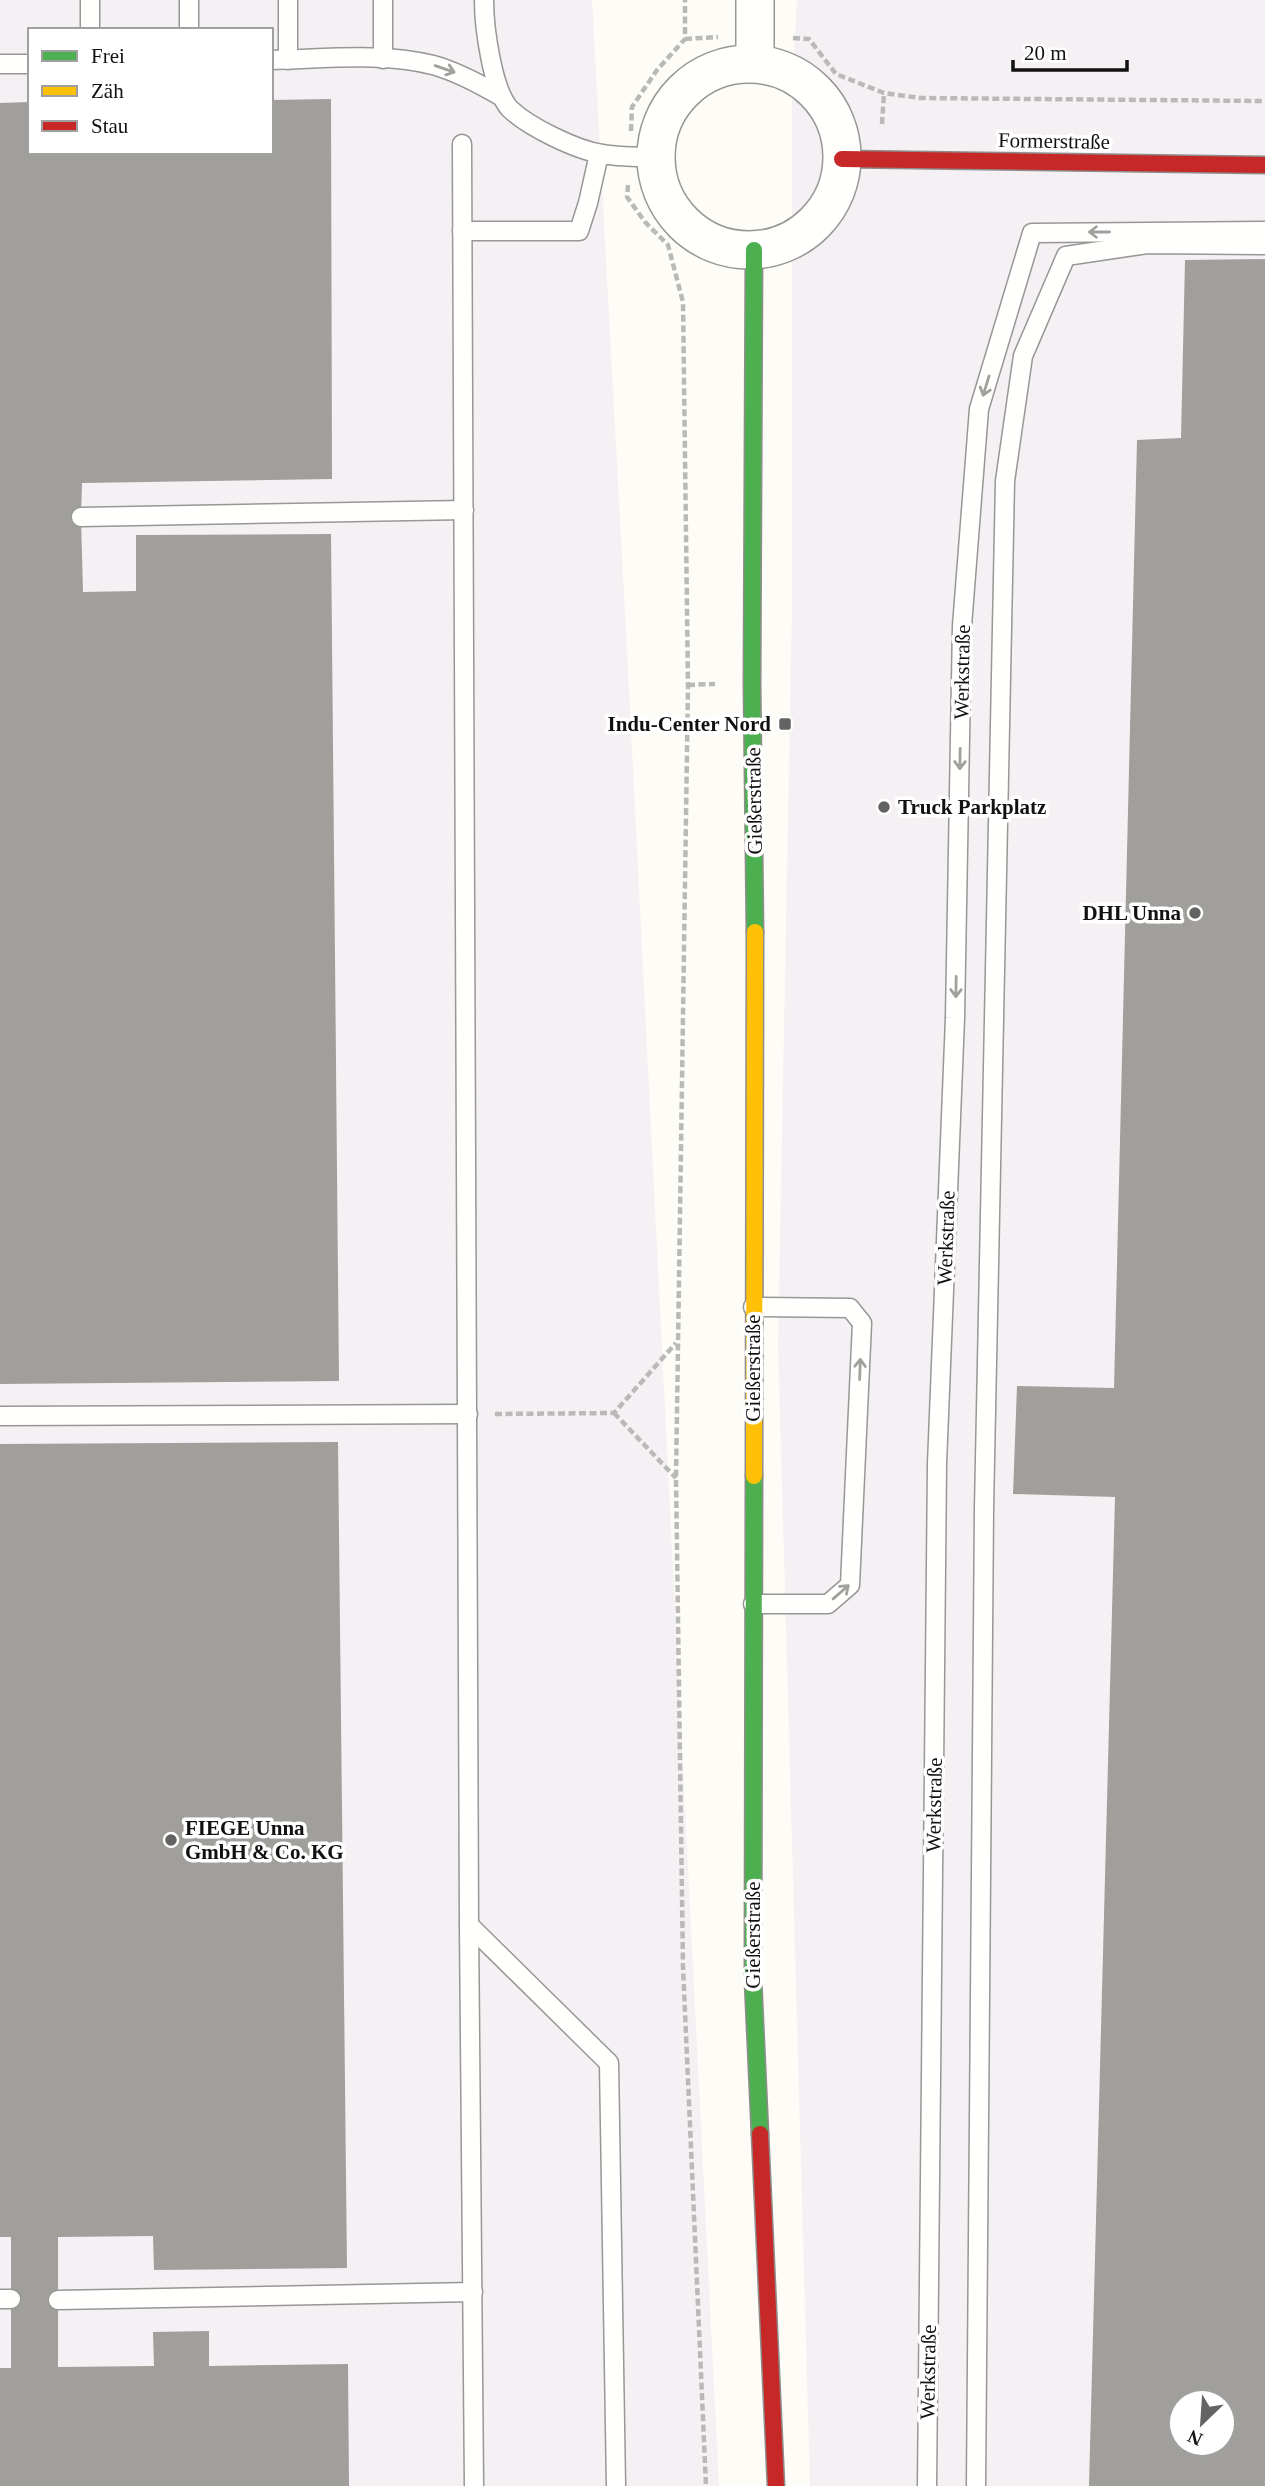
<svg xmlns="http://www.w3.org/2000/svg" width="1265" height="2486" font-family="'Times New Roman',serif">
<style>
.industrial{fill:#f5f0f3;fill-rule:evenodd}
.building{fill:#a19f9c;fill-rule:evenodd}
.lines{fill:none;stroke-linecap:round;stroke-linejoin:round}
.lane-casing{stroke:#979795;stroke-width:21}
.street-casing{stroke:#979795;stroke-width:40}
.fast-casing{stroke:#8e8d8b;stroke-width:19}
.slow-casing{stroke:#8e8d8b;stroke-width:19}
.jam-casing{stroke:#8e8d8b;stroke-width:19}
.path{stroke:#b9b9b8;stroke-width:4.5;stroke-dasharray:7 3.5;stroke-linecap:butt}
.lane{stroke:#fffffe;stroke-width:18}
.street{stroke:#fffffe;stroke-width:37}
.fast{stroke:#4caf50;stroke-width:16}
.slow{stroke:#ffc107;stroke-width:16}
.jam{stroke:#c62828;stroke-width:16}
.oneway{stroke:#a0a09f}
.poi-dot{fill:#646362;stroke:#fff;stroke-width:2.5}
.labels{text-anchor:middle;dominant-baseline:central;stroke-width:7;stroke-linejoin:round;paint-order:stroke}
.street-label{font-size:21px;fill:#111;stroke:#fff}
.poi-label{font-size:21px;font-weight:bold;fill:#111;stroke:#fff;text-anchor:end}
</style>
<rect width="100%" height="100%" fill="#fdfcf7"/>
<g class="industrial">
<path d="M0,0h592l35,650 92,1836h-719zM30,30h241v122h-241z"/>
<path d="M797,0h468v2486h-455l-32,-1142 14,-735v-516zM1181,2402h42v42h-42z"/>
</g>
<g class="building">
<path d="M331,99l1,380 -250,4 -1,34 2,75 53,-1v-56l195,-1 8,847 -339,3v-1281l30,-1v50h241v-52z"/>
<path d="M1265,259v2227h-176l26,-989 -102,-3 4,-108 97,2 23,-948 44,-2 4,-178zM1181,2402h42v42h-42z"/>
<path d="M338,1442l9,826 -193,2 -1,-34 -95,1v130l96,-1 -1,-34 56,-1v35l139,-2 1,122h-349v-118h11v-131h-11v-793z"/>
</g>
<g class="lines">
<g class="lane-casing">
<g id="lane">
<path d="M90,0v30"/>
<path d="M189,0v30"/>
<path d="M484,0c0,26 8,90 26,109 19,18 66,41 92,45 17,3 36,3 54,3"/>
<path d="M383,59v-59"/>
<path d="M271,60c52,-1 113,-8 162,5 25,7 47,19 69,32"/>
<path d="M288,60v-60"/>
<path d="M0,64h30"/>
<path d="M462,144l7,1781 5,561"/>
<path d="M462,231h117l9,-28 11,-49"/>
<path d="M81,517l383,-7"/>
<path d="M753,1307l97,1 12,15 -12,262 -22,19h-75"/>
<path d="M0,1416l468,-2"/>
<path d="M469,1925l140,138 7,423"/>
<path d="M0,2299h11"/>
<path d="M58,2300l415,-8"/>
<path d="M927,2486l10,-1022 18,-446 7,-392 17,-217 53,-176 233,-2"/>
<path d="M976,2486l8,-977 21,-1028 18,-125 43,-100 81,-12 118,1"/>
</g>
</g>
<g class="street-casing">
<g id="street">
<path d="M755,0v62"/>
<circle cx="749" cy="157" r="93"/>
</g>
</g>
<g class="fast-casing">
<g id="fast">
<path d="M754,250l-2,434 3,248"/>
<path d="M754,1476l-1,504 7,154"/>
</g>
</g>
<g class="slow-casing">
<path id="slow" d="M754,1476l1,-544"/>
</g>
<g class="jam-casing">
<g id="jam">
<path d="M842,159l423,6"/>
<path d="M760,2134l16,352"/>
</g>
</g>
<g class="path">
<path d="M793,38l16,1 27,35 48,19 36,5 345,3"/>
<path d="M685,39l33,-2"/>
<path d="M882,124l2,-31"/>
<path d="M631,131l1,-24 25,-37 28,-31v-39"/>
<path d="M628,185l-1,12 18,25 23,23 15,57 5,383 -12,793 7,489 23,519"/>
<path d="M688,685l27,-1"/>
<path d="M614,1413l62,65"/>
<path d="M495,1414l119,-1 62,-70"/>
</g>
<use href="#lane" class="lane"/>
<use href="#street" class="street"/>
<use href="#fast" class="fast"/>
<use href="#slow" class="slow"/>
<use href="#jam" class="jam"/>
</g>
<defs><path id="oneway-shaft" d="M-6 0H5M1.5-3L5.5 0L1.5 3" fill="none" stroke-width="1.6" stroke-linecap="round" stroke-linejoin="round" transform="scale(1.75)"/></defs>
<g class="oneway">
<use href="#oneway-shaft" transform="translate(445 69) rotate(19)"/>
<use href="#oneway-shaft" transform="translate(1099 232) rotate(180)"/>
<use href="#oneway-shaft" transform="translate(986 386) rotate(107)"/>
<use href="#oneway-shaft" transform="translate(960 759) rotate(91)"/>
<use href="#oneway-shaft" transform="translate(956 987) rotate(91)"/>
<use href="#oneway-shaft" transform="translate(860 1369) rotate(-88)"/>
<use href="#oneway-shaft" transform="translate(841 1592) rotate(-41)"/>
</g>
<g class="poi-dot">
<rect x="778" y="717" width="14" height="14" rx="3.5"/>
<circle cx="884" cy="807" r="7"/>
<circle cx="1195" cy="913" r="7"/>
<circle cx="171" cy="1840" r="7"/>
</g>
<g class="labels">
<g class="street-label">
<text transform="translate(1054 141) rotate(1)">Formerstraße</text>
<text transform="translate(962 672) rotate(-89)">Werkstraße</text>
<text transform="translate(754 801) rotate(-91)">Gießerstraße</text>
<text transform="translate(946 1238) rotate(-88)">Werkstraße</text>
<text transform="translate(753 1368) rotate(-90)">Gießerstraße</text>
<text transform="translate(934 1805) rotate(-89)">Werkstraße</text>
<text transform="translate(753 1935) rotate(-90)">Gießerstraße</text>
<text transform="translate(928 2372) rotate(-89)">Werkstraße</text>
</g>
<g class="poi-label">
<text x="771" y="724">Indu-Center Nord</text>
<text x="898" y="807" text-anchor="start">Truck Parkplatz</text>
<text x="1181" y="913">DHL Unna</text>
<text x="185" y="1828" text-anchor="start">FIEGE Unna<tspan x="185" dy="24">GmbH &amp; Co. KG</tspan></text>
</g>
</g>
<rect x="28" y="28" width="245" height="126" fill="#ffffff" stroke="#a0a0a0" stroke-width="2"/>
<rect x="42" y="51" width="35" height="10" fill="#4caf50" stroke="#a0a0a0" stroke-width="2"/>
<text x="91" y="63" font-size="21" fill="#111111">Frei</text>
<rect x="42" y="86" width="35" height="10" fill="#ffc107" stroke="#a0a0a0" stroke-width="2"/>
<text x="91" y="98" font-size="21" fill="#111111">Zäh</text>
<rect x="42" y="121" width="35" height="10" fill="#c62828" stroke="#a0a0a0" stroke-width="2"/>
<text x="91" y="133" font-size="21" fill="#111111">Stau</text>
<g transform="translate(1202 2423) rotate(205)"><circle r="33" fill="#ffffff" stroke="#a0a0a0" stroke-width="2"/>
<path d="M0-5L12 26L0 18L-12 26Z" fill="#646362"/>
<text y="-10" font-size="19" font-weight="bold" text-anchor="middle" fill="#111111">N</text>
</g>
<path d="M1013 60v10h114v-10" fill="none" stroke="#111111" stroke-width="3.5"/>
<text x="1024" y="60" font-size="21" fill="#111111" stroke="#ffffff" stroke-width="5" paint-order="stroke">20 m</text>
</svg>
